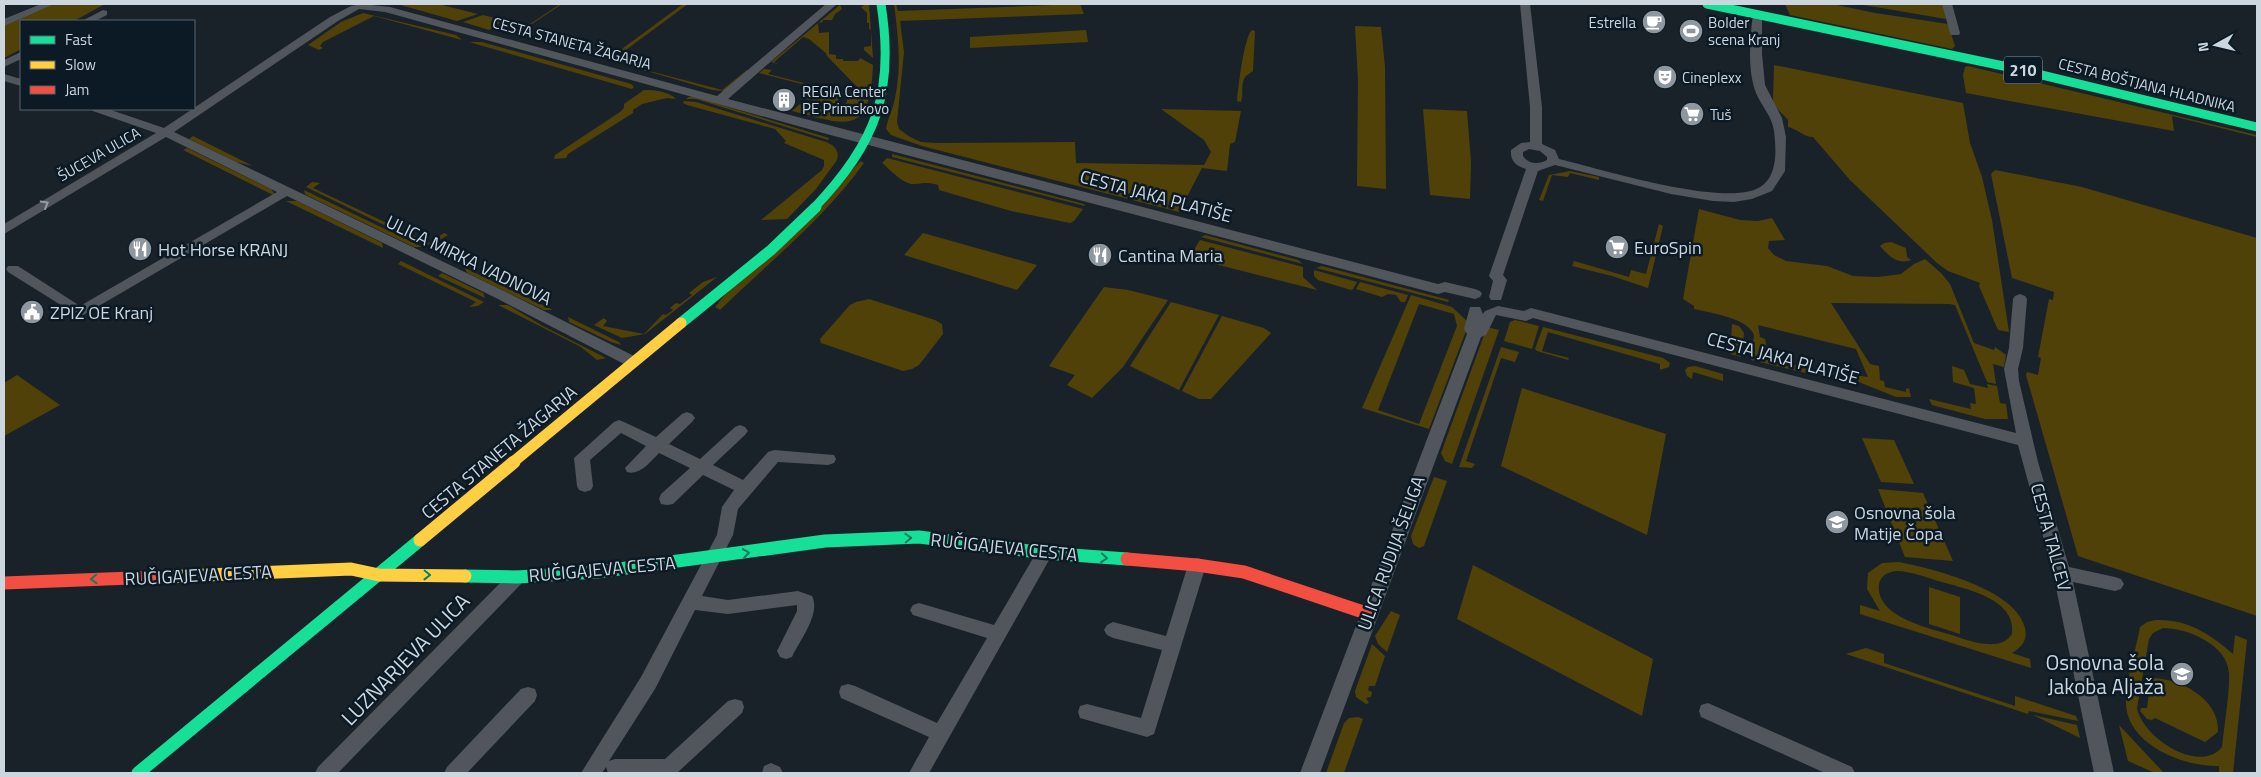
<svg xmlns="http://www.w3.org/2000/svg" width="2261" height="777" font-family="'Titillium Web',sans-serif">
<style>
.green{fill:#504109;fill-rule:evenodd}
.lines{fill:none;stroke-linecap:round;stroke-linejoin:round}
.street{fill:#50565c;fill-rule:evenodd}
.fast-far2{stroke:#16e098;stroke-width:9}
.fast-far1{stroke:#16e098;stroke-width:11}
.fast{stroke:#16e098;stroke-width:13}
.slow-far1{stroke:#ffcf43;stroke-width:11}
.slow{stroke:#ffcf43;stroke-width:13}
.jam{stroke:#f24e42;stroke-width:13}
.oneway{stroke:#949ca4}
.oneway2{stroke:#107d5e}
.labels{text-anchor:middle;dominant-baseline:central;stroke-width:5;stroke-linejoin:round;paint-order:stroke}
.far-poi-label{font-size:15px;fill:#ccd6de;stroke:#0b1a25;text-anchor:start}
.far-street-label{font-size:15px;fill:#ccd6de;stroke:#0b1a25}
.shield{fill:#0b1a25;stroke:#929ea6;stroke-width:1}
.shield-label{font-size:16px;font-weight:bold;fill:#ccd6de}
.street-label{font-size:18px;fill:#ccd6de;stroke:#0b1a25}
.poi-label{font-size:18px;fill:#ccd6de;stroke:#0b1a25;text-anchor:start}
.near-street-label{font-size:21px;fill:#ccd6de;stroke:#0b1a25}
.near-poi-label{font-size:21px;fill:#ccd6de;stroke:#0b1a25;text-anchor:end}
</style>
<rect width="100%" height="100%" fill="#1a2229"/>
<g class="green">
<path d="M51,4h54l-31,17h-53v28l-17,9v-34z"/>
<path d="M397,4h41l40,10 -21,7z"/>
<path d="M560,4h2l-36,24 -24,-7 -13,9 -26,-8 20,-7 44,11z"/>
<path d="M683,4h5l-73,54 -4,-1z"/>
<path d="M862,4h7l4,54 -9,-8v-3l7,-1v-16l-2,-1v-6h-2v-10l-6,-6 3,-2z"/>
<path d="M894,4h2l2,7 182,-7 4,10 -184,7 4,31 -7,70 2,7 11,8 11,5 16,1 138,-1 1,21 128,2 7,-13 -7,-12 -43,-31 80,2 -6,31 -5,2 -3,27 -25,-3 -23,44 -257,-66 -31,-11 -5,-6c2,-11 7,-20 9,-31 7,-32 3,-62 -1,-94z"/>
<path d="M1785,4h47l43,9 73,11 7,22 -3,3 -162,-34z"/>
<path d="M1858,4h86l2,15z"/>
<path d="M840,5l2,4 -7,5 -3,6h-9v2l-5,1 1,10 10,-1v22l7,1v4h7v2h15l2,-3 13,7c-3,71 -24,61 -81,46l8,-7c15,4 35,11 47,-2v-5l-3,-2 -85,-22 5,-4 8,1 -4,4 87,22 9,-2 -38,-39 1,-1 -18,-15 -6,-2 -29,25 4,2 -7,-2z"/>
<path d="M363,13l93,22 6,5 -88,-24 -51,26 -3,4 3,2 -4,2 -11,-5 33,-23z"/>
<path d="M1355,26l26,1 4,40 1,122 -29,-3 1,-106z"/>
<path d="M1086,30l2,12 -118,6v-11z"/>
<path d="M1252,30l3,1 -2,40c-2,2 -5,3 -7,5 -6,6 -2,18 -5,26l-4,-1c1,-13 7,-64 15,-71z"/>
<path d="M469,42h13l149,42 3,3 -2,2z"/>
<path d="M623,64l99,26 25,-20 3,1 -26,20 -12,-1z"/>
<path d="M1774,65l189,38 7,40 12,34 10,43 17,112 -11,-2 -19,-44 1,-3 -32,-12 -11,-8 -87,-83 -37,-43c-10,0 -15,-8 -25,-10v-7l-14,-15 -1,-5z"/>
<path d="M1968,66l289,69v2l-85,-21 2,15 -208,-38 -3,-18 2,-8z"/>
<path d="M644,90c11,0 24,1 32,9l-9,-1 -25,6 -9,6v3l-65,41 -2,4 -12,1 1,-4 65,-43 4,-4v-4z"/>
<path d="M821,93l16,4 2,5 -10,3 -23,-6 4,-4 7,2z"/>
<path d="M689,97h6l134,41 -1,2 -132,-41h-10z"/>
<path d="M684,101l12,1 130,40c8,3 14,9 11,18l-21,29 -29,30 -26,1 61,-50 2,-4v-6l-40,-17 2,-2 -11,-12 -88,-24 -4,-2z"/>
<path d="M1423,109l44,2 4,51 -1,37 -40,-4z"/>
<path d="M193,136l60,30 -17,-4 -47,-23z"/>
<path d="M187,148l84,41 3,4 -1,2 -90,-45z"/>
<path d="M892,154l192,50 1,2 -193,-49z"/>
<path d="M887,158l196,51 -9,12 -4,2 -59,-12 -72,-21 -1,-5c-11,-3 -12,-2 -23,-1 -12,1 -24,-14 -33,-21z"/>
<path d="M861,161l3,2c-41,57 -94,98 -144,147l-5,-3 10,-12z"/>
<path d="M1995,170l87,17 175,51v378l-179,-60 -52,-181 1,-3 11,3 3,-17 -3,-1 11,-58 4,1 1,-8 -42,-14 -21,-104z"/>
<path d="M1570,171l29,6v3l-29,-7 -2,4 -16,-2 -9,26 -4,-1 10,-25z"/>
<path d="M312,182l8,1 -7,5 116,55 15,-10 4,2 -15,9 -8,1 -119,-58z"/>
<path d="M304,190l108,52 10,5h-8l-106,-51 -3,-2z"/>
<path d="M286,201h11l85,42 1,5z"/>
<path d="M1699,209l41,11 18,1 14,-3 13,22 -16,1 -1,7 6,7 12,6 41,5 26,10 25,1 23,-3 13,-10 11,-5 16,14 9,11 24,59 20,7 1,-3 11,8 -2,12 -11,-3 3,20 -9,-2 -32,-77 -6,-1 -118,-1 39,61 9,2 1,14 4,1 1,6 21,5v-3l3,-1 2,9h-15l-52,-21 -38,-3 -55,-13 3,-25c-6,-17 -43,-22 -60,-26v-3l-11,-7zM1758,325l98,24 12,28 -59,-8 -40,-11 -4,-19 -5,-2z"/>
<path d="M1659,224l4,2 -15,62 -36,-12 -40,-10 2,-5 55,16 2,-7 15,4z"/>
<path d="M923,233l114,32 -20,25 -113,-35z"/>
<path d="M1205,235l93,25 5,4 -102,-27z"/>
<path d="M1200,240l103,27v10l14,13 -122,-31 -3,-6z"/>
<path d="M1891,242l15,6 1,9 4,3c-14,5 -22,-4 -31,-14l4,-3z"/>
<path d="M401,261l83,41 -6,4 -9,1 7,-5 -78,-38z"/>
<path d="M1322,266l127,34 -1,2 -132,-34z"/>
<path d="M465,268l86,41 1,1h-8l-77,-37z"/>
<path d="M1314,270l43,12 -4,7 -2,1 -33,-10 -4,-4z"/>
<path d="M442,273l41,20 2,5 -47,-22z"/>
<path d="M717,277l-72,57 -23,4 -28,-13 10,-7 3,3 -4,5 41,8 19,-20 3,1 7,-5 -3,-2 6,-5 4,1 12,-9 -3,-2 14,-11z"/>
<path d="M1360,282l48,13 -3,7h-4l-5,-7 -8,-1 -6,3 -26,-8z"/>
<path d="M1104,287l24,3 40,10 -45,67 -31,31 -25,-13 8,-10 -26,-9z"/>
<path d="M1411,295l41,12 17,16 -40,106 -67,-21zM1419,304l35,10 3,12 -38,98 -41,-14z"/>
<path d="M869,299l66,21 7,4 1,10 -24,31 -7,4 -9,2 -82,-28 -1,-4 30,-34 6,-3z"/>
<path d="M1171,302l48,13 -40,75 -49,-24z"/>
<path d="M498,305h10l35,21 63,32 -9,2 -16,-13z"/>
<path d="M1222,316l42,12 7,5 -60,66h-12l-17,-8z"/>
<path d="M568,317l51,25 2,3 -10,-3 -42,-20z"/>
<path d="M1515,320l24,6 -7,23 -28,-8 6,-19z"/>
<path d="M1732,324l7,2 5,7 -3,24 -11,-3z"/>
<path d="M1487,327l12,3 -47,134 -7,-3 -4,-8z"/>
<path d="M1543,327l120,31 7,5 -1,4 -9,3v-6l-112,-32 -6,19 27,7 -1,2 -31,-9 -2,-2z"/>
<path d="M1501,347l18,5 -4,10 -14,-4 -35,103 9,3 -3,4 -13,-1z"/>
<path d="M1695,366l28,8v7l-30,-9 -1,7 -5,-3 -2,-6 3,-3z"/>
<path d="M1952,366l12,4 6,14 18,4 -1,-4 10,2 3,17 6,1 2,15h-23l-53,-14 -3,-6 42,10 -1,-6 6,1 -2,-16 -21,-6z"/>
<path d="M17,375l43,30 -56,31v-53z"/>
<path d="M1522,388l144,46 -19,101 -146,-69z"/>
<path d="M1862,438l32,2 20,44 -33,-2z"/>
<path d="M1434,477l13,4 -23,65 -5,2 -6,-4 -2,-8z"/>
<path d="M1878,489l45,4 30,68 -48,-4z"/>
<path d="M1899,562c34,7 117,27 126,66 3,12 -3,19 -13,25l18,6 1,9 -171,-54v-9l20,6 -13,-22 1,-16 14,-10zM1896,571c16,0 31,7 46,11 24,7 75,17 70,52 -8,12 -21,11 -34,9 -9,-2 -17,-5 -26,-8 -23,-7 -77,-18 -73,-51 2,-9 9,-12 17,-13z"/>
<path d="M1473,565l180,94 -11,57 -185,-97z"/>
<path d="M1929,587l31,10v37l-31,-10z"/>
<path d="M1391,611l9,4 -13,37 -9,-8 -3,-8z"/>
<path d="M2156,620c32,-1 54,14 77,34l2,-19 12,5 -14,133h-14v-7c-36,1 -96,-23 -93,-67 1,-23 10,-49 14,-72l7,-5zM2163,628c24,0 64,16 66,45 1,19 -5,53 -7,74 -23,28 -80,-10 -85,-39l12,-69 4,-6z"/>
<path d="M1372,644l13,12 -10,30h-6l-1,4 4,2 -1,5 -5,1 3,5 -3,1 -10,-7 -1,-6z"/>
<path d="M1866,648l18,6v9l131,43v-10l61,20 2,5 -49,-10 -1,3 -182,-60z"/>
<path d="M2151,678c29,0 69,21 67,54l-13,10 -50,-24 -3,2 -5,-1 -7,-8 1,-3h6z"/>
<path d="M2033,715l44,10 3,13z"/>
<path d="M1358,717l5,2 -19,54h-18l18,-50 5,-5z"/>
<path d="M2119,725l45,48h-9l-27,-12z"/>
</g>
<g class="lines">
<g class="street">
<path d="M41,4h13l-50,22v-7z"/>
<path d="M362,4l28,3 327,89 109,-92h11l-109,95 710,185 7,-2 30,7 5,2 2,3 -2,3 -5,2 -30,-7 -7,2 -604,-158 -449,-124 -26,-3 -21,12 -164,111 332,160 132,66 2,4 -2,4h-10l-132,-68 -209,-102 -207,121 -72,-45 -2,-3 2,-3h10l62,40 197,-114 -111,-55 -162,97v-10l152,-91 -63,-22 -2,-2h17l56,19 166,-111 21,-11z"/>
<path d="M1520,4h10l12,103v37l13,6 4,9c39,9 174,52 204,26 15,-12 13,-37 11,-54 -2,-15 -12,-24 -18,-38 -9,-24 -6,-54 -3,-79l5,-3 4,1v42l3,31 17,33 4,19 -1,34 -13,20 -20,8 -18,3 -21,-1 -42,-7 -116,-29 -17,6 -35,104 4,5 -6,20h-10l-2,-3 4,-16 -4,-5 37,-107c-10,-3 -16,-8 -15,-19l10,-7 9,-1v-35zM1529,149l11,2 7,6v3c-8,5 -19,4 -24,-4v-4z"/>
<path d="M1942,4h10l8,29 -1,2h-8l-1,-2z"/>
<path d="M103,10l4,1v4l-12,6h-13z"/>
<path d="M21,52v7l-17,8v-7z"/>
<path d="M4,74l17,5v7l-17,-5z"/>
<path d="M2020,294l5,2 2,3 -4,49 -5,21 1,12 19,81 31,105 46,10 6,2 3,5 -3,5 -6,2 -42,-9 41,191h-20l-41,-200 -35,-128 -485,-127 -7,3 -30,-6 -10,20 -5,2 -161,436h-20l167,-439 -3,-5 6,-22h10l3,7 2,-3 13,-5 26,5 7,-3 485,125 -12,-64 5,-21 4,-49 2,-3z"/>
<path d="M687,412l5,2 3,4 -3,4 -23,22 31,15 35,-32 5,-2 5,2 3,4 -3,4 -32,30 30,15 25,-28 6,-2 60,5 2,4 -2,4 -6,2 -50,-3 -40,47 -5,26 -31,61 26,4 70,-9 14,5c9,18 -12,44 -20,61l-6,2 -6,-2 -3,-6 20,-40v-6l-69,9 -33,-4 -40,79 -46,72 6,-2h50l63,-58 7,-2 7,2 2,6 -2,6 -65,60h-69l-2,-6 -4,6h-21l60,-96 76,-142 5,-28 12,-17 -31,-15 -30,29 -6,1 -6,-1 -2,-5 2,-5 29,-26 -31,-15c-8,8 -19,23 -32,19l-2,-4 21,-22 -25,-13 -31,27 3,26 -2,4 -6,2 -6,-2 -2,-4 -3,-28 40,-36 5,-2 5,2 32,15 26,-23z"/>
<path d="M1045,546l6,2 2,5 -124,220h-20l20,-36 -88,-39 -2,-6 2,-6 7,-2 7,2 82,37 50,-85 -74,-23 -3,-5 3,-5 6,-2 75,22 45,-77z"/>
<path d="M1197,558l6,2 3,5 -52,169 -7,3 -67,-19 -2,-6 2,-6 7,-2 54,14 21,-68 -49,-12 -6,-3 -3,-5 3,-5 6,-3 53,14 22,-71 3,-5z"/>
<path d="M517,570l6,2 3,5 -3,5 -185,191h-23l3,-6 193,-195z"/>
<path d="M528,687l7,2 2,6 -2,6 -68,72h-23l3,-6 74,-78z"/>
<path d="M1708,703l144,64 3,6h-30l-124,-56 -2,-6 2,-6z"/>
<path d="M771,763l9,4 3,6h-21l2,-7z"/>
</g>
<g class="fast-far2">
<path d="M1707,4l306,64 244,59"/>
<path d="M814,208c62,-65 81,-115 67,-204"/>
</g>
<path class="fast-far1" d="M681,323l90,-73 45,-43"/>
<g class="fast">
<path d="M465,576l52,1 80,-5 228,-31 94,-4 126,16 82,6"/>
<path d="M138,773l282,-233"/>
</g>
<path class="slow-far1" d="M512,463l169,-140"/>
<g class="slow">
<path d="M420,540l94,-78"/>
<path d="M157,577l194,-8 28,6 86,1"/>
</g>
<g class="jam">
<path d="M1127,559l70,6 47,7 125,42"/>
<path d="M4,583l153,-6"/>
</g>
</g>
<defs><path id="oneway-chevron" d="M-2-3.5L2.5 0L-2 3.5" fill="none" stroke-width="1.6" stroke-linecap="round" stroke-linejoin="round" transform="scale(1.25)"/></defs>
<use class="oneway" href="#oneway-chevron" transform="translate(45 204) rotate(-30)"/>
<g class="oneway2">
<use href="#oneway-chevron" transform="translate(908 538) rotate(-2)"/>
<use href="#oneway-chevron" transform="translate(746 553) rotate(-9)"/>
<use href="#oneway-chevron" transform="translate(1104 558) rotate(5)"/>
<use href="#oneway-chevron" transform="translate(427 575) rotate(1)"/>
<use href="#oneway-chevron" transform="translate(94 579) rotate(178)"/>
</g>
<defs>
<g id="cafe-disc" transform="scale(1.25)"><circle r="9.5" fill="#8e979f" stroke="#0b1a25"/><path d="M-5.5-4.5H6V0H3Q3 3.5 0 3.5H-2.5Q-5.5 3.5-5.5 0ZM3-3.2v2h1.7v-2ZM-6 4.5H4V6H-6Z" fill="#fff"/></g>
<g id="stadium-disc" transform="scale(1.25)"><circle r="9.5" fill="#8e979f" stroke="#0b1a25"/><path d="M0-5a6.5 5 0 1 0 0 10a6.5 5 0 1 0 0-10ZM-3.5-1.8h7v3.6h-7Z" fill="#fff"/></g>
<g id="theatre-disc" transform="scale(1.25)"><circle r="9.5" fill="#8e979f" stroke="#0b1a25"/><path d="M-5-5.5Q0-4 5-5.5V0Q5 5 0 6Q-5 5-5 0ZM-3.3-2.5H-1v1.5H-3.3ZM1-2.5H3.3v1.5H1ZM-2.8 1Q0 5.5 2.8 1Z" fill="#fff"/></g>
<g id="building-disc" transform="scale(1.25)"><circle r="9.5" fill="#8e979f" stroke="#0b1a25"/><path d="M-4-6H4V6H1V3H-1V6H-4ZM-2.5-4.3h1.7v1.8h-1.7ZM.8-4.3h1.7v1.8H.8ZM-2.5-1h1.7V.8h-1.7ZM.8-1h1.7V.8H.8Z" fill="#fff"/></g>
<g id="supermarket-disc" transform="scale(1.25)"><circle r="9.5" fill="#8e979f" stroke="#0b1a25"/><path d="M-6-5.5h2.5l.6 2H6L4.5 2H-2.5L-4.4-4H-6ZM-1.5 3.2a1.3 1.3 0 1 0 .1 0ZM3 3.2a1.3 1.3 0 1 0 .1 0Z" fill="#fff"/></g>
<g id="restaurant-disc" transform="scale(1.25)"><circle r="9.5" fill="#8e979f" stroke="#0b1a25"/><path d="M-5-6h1v4h1v-4h1v4h1v-4h1v5L-1.5 .5V6h-2V.5L-5-1ZM5-6V6H3V1.5H1.5Q1.5-4 5-6Z" fill="#fff"/></g>
<g id="civic-disc" transform="scale(1.25)"><circle r="9.5" fill="#8e979f" stroke="#0b1a25"/><path d="M-.6-6.5H3V-4.5H.6V-3L4-1V1h2V6H-6V1h2V-1L-.6-3ZM-1.2 2.5V6h2.4V2.5Z" fill="#fff"/></g>
<g id="school-disc" transform="scale(1.25)"><circle r="9.5" fill="#8e979f" stroke="#0b1a25"/><path d="M0-5L7-2L0 1L-7-2ZM-4 1L0 2.5L4 1V4Q0 6-4 4Z" fill="#fff"/></g>
</defs>
<g fill-rule="evenodd">
<use href="#cafe-disc" x="1654" y="22"/>
<use href="#stadium-disc" x="1691" y="31"/>
<use href="#theatre-disc" x="1665" y="77"/>
<use href="#building-disc" x="784" y="100"/>
<use href="#supermarket-disc" x="1692" y="114"/>
<use href="#supermarket-disc" x="1617" y="247"/>
<use href="#restaurant-disc" x="140" y="249"/>
<use href="#restaurant-disc" x="1100" y="255"/>
<use href="#civic-disc" x="32" y="312"/>
<use href="#school-disc" x="1837" y="522"/>
<use href="#school-disc" x="2182" y="674"/>
</g>
<g class="labels">
<g class="far-poi-label">
<text x="1636" y="22" text-anchor="end">Estrella</text>
<text x="1708" y="22">Bolder<tspan x="1708" dy="17">scena Kranj</tspan></text>
<text x="1682" y="77">Cineplexx</text>
<text x="802" y="91">REGIA Center<tspan x="802" dy="17">PE Primskovo</tspan></text>
<text x="1710" y="114">Tuš</text>
</g>
<g class="far-street-label">
<text transform="translate(572 43) rotate(15)">CESTA STANETA ŽAGARJA</text>
<text transform="translate(2147 85) rotate(14)">CESTA BOŠTJANA HLADNIKA</text>
<text transform="translate(99 154) rotate(-30)">ŠUCEVA ULICA</text>
</g>
<rect class="shield" x="2004" y="56.5" width="38" height="27" rx="4"/>
<g class="shield-label">
<text x="2023" y="70">210</text>
</g>
<g class="street-label">
<text transform="translate(1156 196) rotate(15)">CESTA JAKA PLATIŠE</text>
<text transform="translate(469 260) rotate(26)">ULICA MIRKA VADNOVA</text>
<text transform="translate(1783 358) rotate(15)">CESTA JAKA PLATIŠE</text>
<text transform="translate(499 452) rotate(-40)">CESTA STANETA ŽAGARJA</text>
<text transform="translate(2051 537) rotate(75)">CESTA TALCEV</text>
<text transform="translate(1004 547) rotate(6)">RUČIGAJEVA CESTA</text>
<text transform="translate(1391 553) rotate(-70)">ULICA RUDIJA ŠELIGA</text>
<text transform="translate(602 569) rotate(-5)">RUČIGAJEVA CESTA</text>
<text transform="translate(198 575) rotate(-3)">RUČIGAJEVA CESTA</text>
</g>
<g class="poi-label">
<text x="1634" y="247">EuroSpin</text>
<text x="158" y="249">Hot Horse KRANJ</text>
<text x="1118" y="255">Cantina Maria</text>
<text x="50" y="312">ZPIZ OE Kranj</text>
<text x="1854" y="512">Osnovna šola<tspan x="1854" dy="21">Matije Čopa</tspan></text>
</g>
<g class="near-street-label">
<text transform="translate(405 659) rotate(-46)">LUZNARJEVA ULICA</text>
</g>
<g class="near-poi-label">
<text x="2164" y="662">Osnovna šola<tspan x="2164" dy="24">Jakoba Aljaža</tspan></text>
</g>
</g>
<rect width="2261" height="777" fill="none" stroke="#ccd6de" stroke-width="10"/>
<rect x="20" y="20" width="175" height="90" fill="#0b1a25" stroke="#58656f"/>
<rect x="30" y="36" width="25" height="8" fill="#16e098" stroke="#58656f"/>
<text x="65" y="45" font-size="15" fill="#ccd6de">Fast</text>
<rect x="30" y="61" width="25" height="8" fill="#ffcf43" stroke="#58656f"/>
<text x="65" y="70" font-size="15" fill="#ccd6de">Slow</text>
<rect x="30" y="86" width="25" height="8" fill="#f24e42" stroke="#58656f"/>
<text x="65" y="95" font-size="15" fill="#ccd6de">Jam</text>
<g transform="translate(2216 45) rotate(262)" stroke="#0b1a25" stroke-width="4" paint-order="stroke">
<path d="M0-4L9 19L0 12L-9 19Z" fill="#ccd6de"/>
<text y="-8" font-size="14" font-weight="bold" text-anchor="middle" fill="#ccd6de">N</text>
</g>
</svg>
